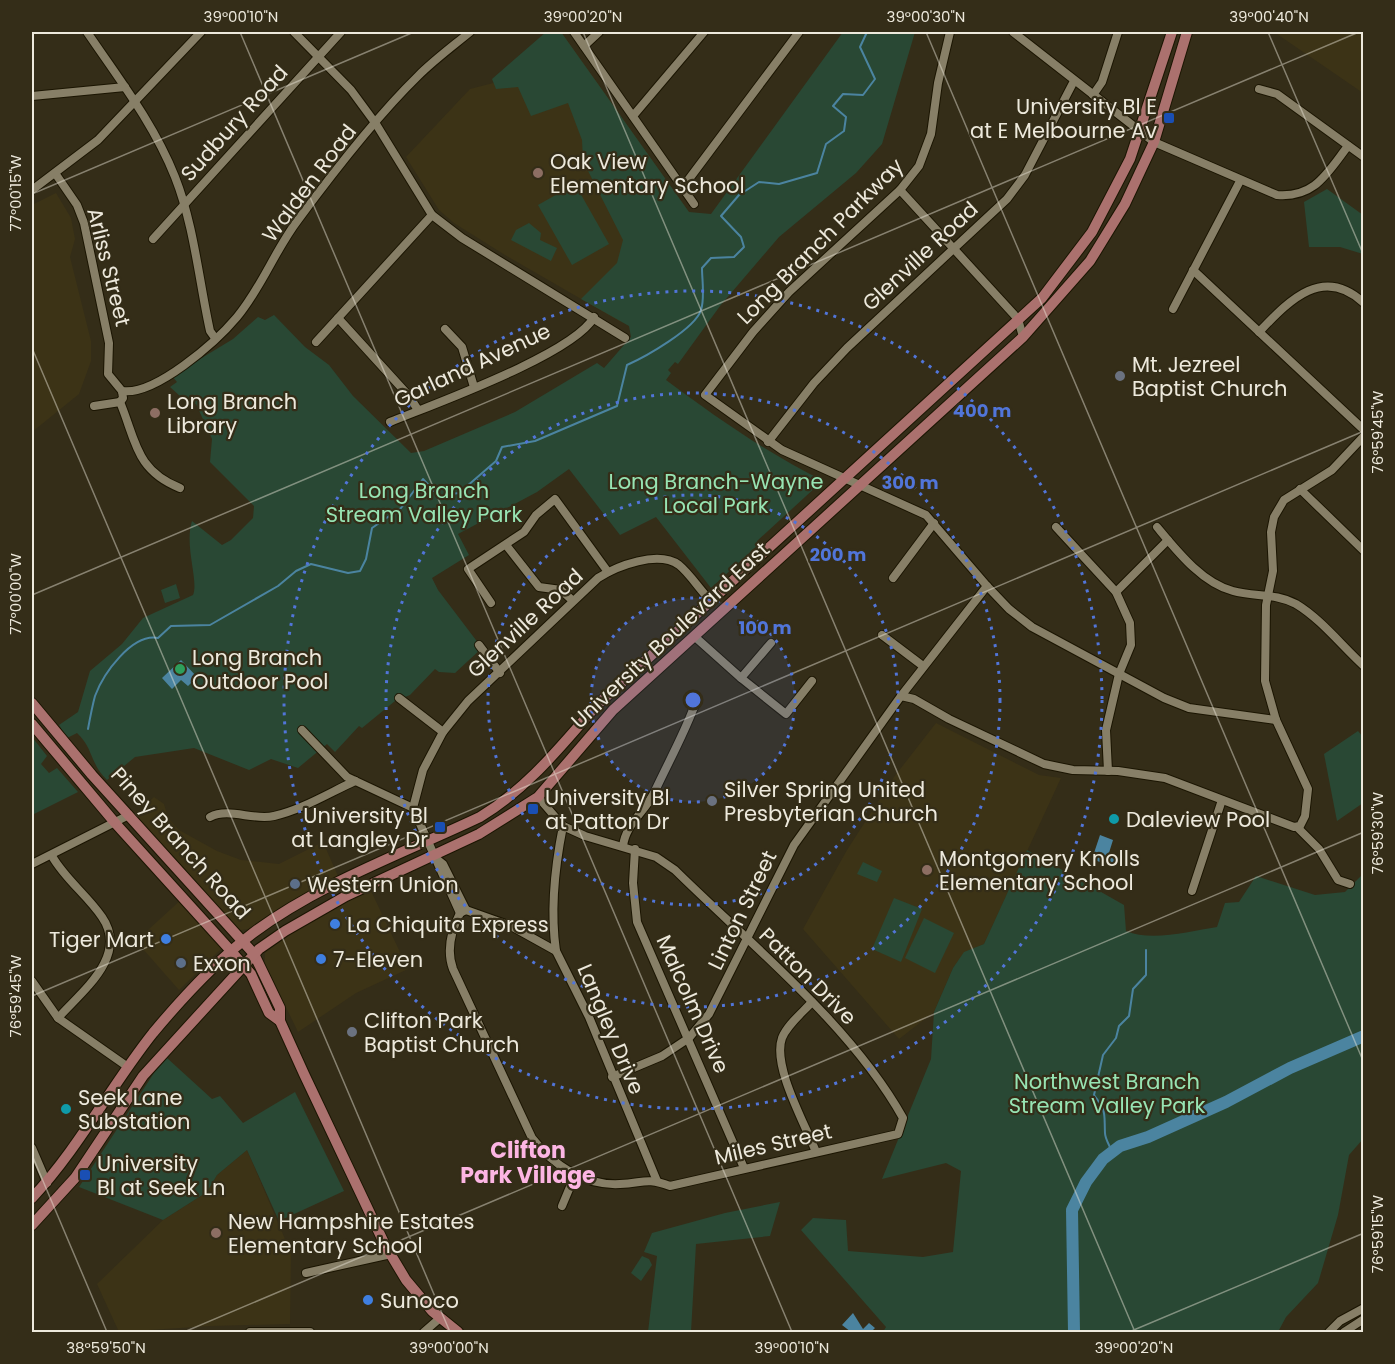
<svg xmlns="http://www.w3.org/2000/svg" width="1395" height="1364" font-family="Poppins,sans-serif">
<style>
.built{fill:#3c3316}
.green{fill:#294834}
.water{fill:#4b84a0}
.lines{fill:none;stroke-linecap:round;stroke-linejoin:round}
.stream{stroke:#4b84a0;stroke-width:2}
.river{stroke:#4b84a0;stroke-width:12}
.minor-casing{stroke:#1b1502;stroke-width:10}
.major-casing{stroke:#1b1502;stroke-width:12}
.minor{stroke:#877f67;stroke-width:8}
.major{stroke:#ab716e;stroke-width:10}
.ticks{fill:none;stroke:#ede9dc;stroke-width:1.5;stroke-opacity:0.45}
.ring{fill:none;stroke:#5175d9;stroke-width:3;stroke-dasharray:3 6}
.transit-dot{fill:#1a4fb4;stroke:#342d18;stroke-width:2}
.education-dot{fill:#8d6e63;stroke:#342d18;stroke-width:2}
.worship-dot{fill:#6b7280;stroke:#342d18;stroke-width:2}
.leisure-dot{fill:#2e9e5b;stroke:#342d18;stroke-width:2}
.culture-dot{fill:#0f9aa8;stroke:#342d18;stroke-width:2}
.service-dot{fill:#5c6f8a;stroke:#342d18;stroke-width:2}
.shop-dot{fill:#3f7fe0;stroke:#342d18;stroke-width:2}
.labels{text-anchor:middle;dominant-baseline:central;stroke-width:4.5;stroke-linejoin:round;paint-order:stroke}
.poi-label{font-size:21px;fill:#ede9dc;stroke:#342d18;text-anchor:start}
.street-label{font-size:21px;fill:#ede9dc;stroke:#342d18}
.park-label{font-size:21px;fill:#97e4b3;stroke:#342d18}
.neighbourhood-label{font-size:22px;font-weight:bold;fill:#fcb5e3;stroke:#342d18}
.centre{fill:#5175d9;stroke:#342d18;stroke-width:3}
.ring-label{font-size:18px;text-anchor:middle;font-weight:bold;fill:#5175d9;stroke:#342d18;stroke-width:4.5;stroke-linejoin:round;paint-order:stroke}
.neatline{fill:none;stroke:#ede9dc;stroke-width:2}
.ticks-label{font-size:15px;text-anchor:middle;fill:#ede9dc}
</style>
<rect width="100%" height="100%" fill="#342d18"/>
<g class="built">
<path d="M561,32l128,180 -68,110 -116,-67 -51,-32 -15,-13 -33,-53 64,-68 35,-9z"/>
<path d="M1274,32h89v61l-29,-20z"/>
<path d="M56,193l15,25 4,21 -5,18 21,84v20l-12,33 -47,38v-227z"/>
<path d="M936,723l103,52 22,3 -77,166 -20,9 -11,15 -19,44 -35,27 -96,-110 44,-79 47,-73z"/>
<path d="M154,797l10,7 4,14 11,12 38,21 24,9 38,4 44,-22 15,34 -57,31 -31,22 -9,1 -7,-3 -100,-111z"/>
<path d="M371,891l37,78 -52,24 -58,39 -33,-68v-11l32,-24 49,-28z"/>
<path d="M183,898l39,50 -43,42 -43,-49z"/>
<path d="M247,1150l44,103 -1,71 -80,2 -91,6 -22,-48 66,-64 44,-28 10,-17z"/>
</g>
<g class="green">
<path d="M546,32h15l128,180 22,2 132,-182h72l-33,112 -26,29 -77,64 -59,69 -42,58 -3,-2 -7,8 3,3 -5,7c51,38 101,73 158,101l1,3 -8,2 -60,55 2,3 -48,44 -55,-71 -36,18 -51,-66 -32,23 -79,42 11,21 -37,23 6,12 44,58 -27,25 -16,-1 -4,-3 -25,26 -15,6 -33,27 -3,-2 -24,26 -8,-8 -29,24 -27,-9 -22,11 -55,-22 -59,9 -28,23c-18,-18 -13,-31 -30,-47l-10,5 -8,-13 19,-13 12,-41 32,-27 21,-26 50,-23c6,-14 -9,-49 -1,-74l30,24 9,-5 22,-22 1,-12 -44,-44 2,-23 -16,-35 -5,2 -21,-19 7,-5 -5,-6 61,-37 25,-22 7,3 9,-5 31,32 24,18 24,31 58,57 13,-2 91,-39 82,-49 7,5 27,-31 -2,-11 -48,-27 36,-36 6,-23 -40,-79 -1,-21 -14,-37 -37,13 -13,-29 -22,2 -4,-10z"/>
<path d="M575,184l34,60 -37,21 -34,-60z"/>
<path d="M1327,189l36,26v39l-23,-7h-31l-5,-45z"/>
<path d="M529,223l12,10 -1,7 17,8 -6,13 -40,-21 5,-10z"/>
<path d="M176,584l4,14 -15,5 -4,-13z"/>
<path d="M1358,731l5,6v66l-26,18 -13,-67z"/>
<path d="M32,737l15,19 -6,8 8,9 8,-5 21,24 -46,23z"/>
<path d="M1027,850l97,55 2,26c26,11 64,0 91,-4l8,-24 14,-1 17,-26 59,19 30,-3 18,-18v265l-14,16 -11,60 -20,68 -32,34 -8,15h-395l3,-5 -85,-97 12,-12 33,2 2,31 75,6 30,-5 8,-81 -15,-8 -64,16 49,-120 3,-47 19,-44 11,-16 20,-8z"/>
<path d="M863,862l19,9 -5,11 -20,-8z"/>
<path d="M894,898l28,11 -21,53 -29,-13z"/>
<path d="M924,918l30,15 -19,40 -30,-15z"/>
<path d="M167,1058l45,41 8,-3 23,27 52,-31 49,99 -65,30 -32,-71 -30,25 -10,17 -44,28 -84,-33 75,-114z"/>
<path d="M780,1202l-10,34 -74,8 -5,88h-43l9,-76 -13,-4 8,-19 73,-20z"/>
<path d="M642,1256l7,3 3,6 -11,16 -10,-8z"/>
</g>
<g class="water">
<path d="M181,660l16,17 -9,9 -7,-6 -9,9 -10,-11z"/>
<path d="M1100,835l13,5 -5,16 8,4 -3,7 -21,-8z"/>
<path d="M853,1313l10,16 6,-6 6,5 -4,4h-20l-9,-7z"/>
</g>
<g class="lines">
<g class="stream">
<path d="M88,729c2,-11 4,-22 7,-33 8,-22 37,-63 63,-58l13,-12 39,-1 68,-39 18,-15 15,-7 37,9 12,-2 6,-12 6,-31 29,-20 22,-29 11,12 11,-3 6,6 8,-1 37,-32 6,-14 33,-6 82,-35 10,-41c18,-8 68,-36 74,-55 4,-12 1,-30 1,-42l9,-10 23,-1 10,-10 -3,-10 -20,-21 18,-21 20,-13 20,2 38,-11 9,-29 18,-13 2,-14 -13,-11 10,-12 20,1 12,-16 -15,-32 7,-15"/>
<path d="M32,777v-1"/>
<path d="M1112,1152c-2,-6 -7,-13 -7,-19 -1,-20 2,-21 -11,-38l9,-40 13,-17 3,-12 10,-10 4,-27 13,-14v-25"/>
</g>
<path class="river" d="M1074,1332l-2,-122 14,-28 17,-23 17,-13 28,-9 78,-35 64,-34 74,-32"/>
<g class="minor-casing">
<g id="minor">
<path d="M87,32c32,47 67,92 88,145 19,48 24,104 35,154l5,7"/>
<path d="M294,32l57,58 25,34 56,91 30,23 163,100"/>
<path d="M574,32l120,172"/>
<path d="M950,32l-12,51 -7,51 -12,32 -19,24 -111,102 -36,40 -48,63 77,55 144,65 61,71 22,23 23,18 132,71 25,10 87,12"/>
<path d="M1013,32l141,110 123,53c38,3 50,-22 71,-49"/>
<path d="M584,46l15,-14"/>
<path d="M1259,89l18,5 87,63"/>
<path d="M1093,95l9,-13 16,-50"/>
<path d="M32,96l93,-9"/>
<path d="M633,116l71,-84"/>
<path d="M55,173l22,32 7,18 25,120 -1,31 14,17 1,7 -3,4"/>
<path d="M683,187l116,-155"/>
<path d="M32,190l66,-50 103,-108"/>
<path d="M900,190l118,129 5,18"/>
<path d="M153,239l188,-207"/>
<path d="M1193,270l171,160"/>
<path d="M1173,309l67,-128"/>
<path d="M338,318l71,78 9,14"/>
<path d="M445,329l17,18 12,40"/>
<path d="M1259,332c29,-30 63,-68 105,-29"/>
<path d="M316,342l116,-127"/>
<path d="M122,391c33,5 94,-49 115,-74 25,-30 38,-67 61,-97 34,-46 79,-104 120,-144 16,-16 35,-30 52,-44"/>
<path d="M120,402c16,38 15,68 60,86"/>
<path d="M94,406l26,-4"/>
<path d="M390,422c44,-18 184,-68 204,-105"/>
<path d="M768,442l46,-59 33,-35 160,-149 18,-24 49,-94"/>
<path d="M1300,489l64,62"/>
<path d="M1056,527l60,65 14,31 1,22 -12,29 -13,56 2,41"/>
<path d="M1157,527c20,24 45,56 76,64 21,6 43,2 63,13 25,15 46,42 68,62"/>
<path d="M506,545l33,42 22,3 11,10"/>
<path d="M893,578l41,-55"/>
<path d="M1116,592l52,-52"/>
<path d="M491,603l-23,-34 56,-37 12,-17 19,-16 53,73"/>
<path d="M882,635l41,31"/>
<path d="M694,636l47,42 30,-35"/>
<path d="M479,645l21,28"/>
<path d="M741,678l45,36 26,-33"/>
<path d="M901,696l13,3 35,20 95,45 29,6 45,1 47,7 129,49 6,-1 5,-10 3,-27 -32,-69 -11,-39 1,-76 7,-34 -2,-39 3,-15 10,-17 48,-30 32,-34"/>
<path d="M399,698l44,34"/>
<path d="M302,730l45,47 66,31 47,105"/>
<path d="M413,808l10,-38 20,-38 25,-31 130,-123c19,-12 60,-28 81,-13 11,9 21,25 31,35"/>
<path d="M210,817c19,-10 43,4 64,-1 27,-6 55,-23 81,-35"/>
<path d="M1297,827l22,22 19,31 12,4"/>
<path d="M623,846c3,-23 23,-35 32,-55 13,-28 28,-55 39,-84"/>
<path d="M635,849l-2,34 4,39 107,246"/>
<path d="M52,856c13,23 35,39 50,61 27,39 -20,74 -44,101"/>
<path d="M438,860l5,4 23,46"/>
<path d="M32,864l97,-49"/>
<path d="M1192,891l30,-91"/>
<path d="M460,913c-9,18 -14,37 -7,56l79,169c21,27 52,48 88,46 24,-1 26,-7 50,2l228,-52 5,-16c-52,-93 -152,-173 -228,-248l-19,-13 -71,-21 -22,-10 -25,-29"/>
<path d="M460,913l6,-3 45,16 45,25 33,66 68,164"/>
<path d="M556,951c-6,-41 -1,-85 7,-125"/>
<path d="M32,981l26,37 70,49"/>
<path d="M812,1002c-10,11 -25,23 -30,36 -10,28 23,86 34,114"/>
<path d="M612,1077l50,-21 27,-18 20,-24 85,-169 107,-149 86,-110"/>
<path d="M32,1148l15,35"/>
<path d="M562,1206l13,-31"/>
<path d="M306,1273l85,-19"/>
<path d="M250,1332h60"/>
<path d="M424,1332l16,-14"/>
<path d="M1329,1332l11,-11 24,-13"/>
<path d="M1344,1332l20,-13"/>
</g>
</g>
<g class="major-casing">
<g id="major">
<path d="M32,703l60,72 162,179 26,54v13l24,53 81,171 21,35 26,31 26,21"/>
<path d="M32,724l84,100 115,127 20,23 18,39 11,8"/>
<path d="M32,1198c47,-50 78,-111 121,-165 30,-36 62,-71 100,-100 67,-50 151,-80 227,-116 48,-29 80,-70 117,-112l445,-407 50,-66 38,-73 42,-127"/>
<path d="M32,1225l43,-47 68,-102 116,-127 26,-18 61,-35 133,-62 59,-37 75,-87 410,-373 67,-76 35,-57 29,-62 33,-110"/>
</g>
</g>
<use href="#minor" class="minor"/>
<use href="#major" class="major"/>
</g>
<path class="ticks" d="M240,32l552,1300M583,32l552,1300M926,32l438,1031M1268,32l96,224M32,194l382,-162M32,348l418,984M32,595l1327,-563M32,996l1332,-565M32,1155l75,177M184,1332l1180,-500M1129,1332l235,-99"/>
<circle cx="693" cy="700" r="102" fill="#5175d9" fill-opacity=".12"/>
<g class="ring">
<circle cx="693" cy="700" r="102"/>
<circle cx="693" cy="700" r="205"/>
<circle cx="693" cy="700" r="307"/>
<circle cx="693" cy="700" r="409"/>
</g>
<g class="transit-dot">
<rect x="1163" y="112" width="12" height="12" rx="3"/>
<rect x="527" y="803" width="12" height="12" rx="3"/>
<rect x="434" y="821" width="12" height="12" rx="3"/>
<rect x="79" y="1169" width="12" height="12" rx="3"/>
</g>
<g class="education-dot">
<circle cx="538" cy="173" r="6"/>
<circle cx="155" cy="413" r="6"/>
<circle cx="927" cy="870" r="6"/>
<circle cx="216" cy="1233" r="6"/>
</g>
<g class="worship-dot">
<circle cx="1120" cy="376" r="6"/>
<circle cx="712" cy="801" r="6"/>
<circle cx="352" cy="1032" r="6"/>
</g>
<circle class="leisure-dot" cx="180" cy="669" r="6"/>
<g class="culture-dot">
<circle cx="1114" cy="819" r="6"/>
<circle cx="66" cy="1109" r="6"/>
</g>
<g class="service-dot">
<circle cx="295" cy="884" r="6"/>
<circle cx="181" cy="963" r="6"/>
</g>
<g class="shop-dot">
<circle cx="335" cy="924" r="6"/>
<circle cx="166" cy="939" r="6"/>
<circle cx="321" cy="959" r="6"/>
<circle cx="368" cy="1300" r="6"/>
</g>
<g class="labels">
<g class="poi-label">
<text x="1157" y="106" text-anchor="end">University Bl E<tspan x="1157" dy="24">at E Melbourne Av</tspan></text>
<text x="550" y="161">Oak View<tspan x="550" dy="24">Elementary School</tspan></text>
<text x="1132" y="364">Mt. Jezreel<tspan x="1132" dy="24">Baptist Church</tspan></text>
<text x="167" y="401">Long Branch<tspan x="167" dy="24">Library</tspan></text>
<text x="192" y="657">Long Branch<tspan x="192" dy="24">Outdoor Pool</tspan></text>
<text x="724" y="789">Silver Spring United<tspan x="724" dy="24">Presbyterian Church</tspan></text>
<text x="545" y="797">University Bl<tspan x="545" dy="24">at Patton Dr</tspan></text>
<text x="428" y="815" text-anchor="end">University Bl<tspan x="428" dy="24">at Langley Dr</tspan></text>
<text x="1126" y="819">Daleview Pool</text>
<text x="939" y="858">Montgomery Knolls<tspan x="939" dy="24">Elementary School</tspan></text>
<text x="307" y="884">Western Union</text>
<text x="347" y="924">La Chiquita Express</text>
<text x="154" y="939" text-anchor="end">Tiger Mart</text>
<text x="333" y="959">7-Eleven</text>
<text x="193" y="963">Exxon</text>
<text x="364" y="1020">Clifton Park<tspan x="364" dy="24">Baptist Church</tspan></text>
<text x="78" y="1097">Seek Lane<tspan x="78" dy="24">Substation</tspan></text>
<text x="97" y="1163">University<tspan x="97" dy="24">Bl at Seek Ln</tspan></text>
<text x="228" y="1221">New Hampshire Estates<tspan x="228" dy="24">Elementary School</tspan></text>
<text x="380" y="1300">Sunoco</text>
</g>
<g class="street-label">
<text transform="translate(234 123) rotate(-48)">Sudbury Road</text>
<text transform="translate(309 183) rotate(-53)">Walden Road</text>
<text transform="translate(820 241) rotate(-45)">Long Branch Parkway</text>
<text transform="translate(920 256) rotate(-43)">Glenville Road</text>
<text transform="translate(109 267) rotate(76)">Arliss Street</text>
<text transform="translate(472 365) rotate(-25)">Garland Avenue</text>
<text transform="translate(525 623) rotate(-43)">Glenville Road</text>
<text transform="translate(670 635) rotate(-43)">University Boulevard East</text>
<text transform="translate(181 843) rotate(48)">Piney Branch Road</text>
<text transform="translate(742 910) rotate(-64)">Linton Street</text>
<text transform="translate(808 976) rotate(45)">Patton Drive</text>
<text transform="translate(693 1004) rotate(66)">Malcolm Drive</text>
<text transform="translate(611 1029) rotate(67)">Langley Drive</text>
<text transform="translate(773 1144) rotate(-13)">Miles Street</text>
</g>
<g class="park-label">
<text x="716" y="481">Long Branch-Wayne<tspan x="716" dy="24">Local Park</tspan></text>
<text x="424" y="490">Long Branch<tspan x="424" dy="24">Stream Valley Park</tspan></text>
<text x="1107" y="1081">Northwest Branch<tspan x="1107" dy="24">Stream Valley Park</tspan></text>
</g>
<g class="neighbourhood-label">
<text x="528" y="1150">Clifton<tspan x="528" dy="25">Park Village</tspan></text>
</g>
</g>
<circle cx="693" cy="700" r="9" class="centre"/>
<g class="ring-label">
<text x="982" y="417">400 m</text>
<text x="910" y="489">300 m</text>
<text x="838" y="561">200 m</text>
<text x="765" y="634">100 m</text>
</g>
<rect width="1395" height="1364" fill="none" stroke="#342d18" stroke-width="66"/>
<rect x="33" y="33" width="1329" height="1298" class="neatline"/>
<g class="ticks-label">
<text x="241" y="22">39°00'10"N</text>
<text x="583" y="22">39°00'20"N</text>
<text x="926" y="22">39°00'30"N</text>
<text x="1269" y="22">39°00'40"N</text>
<text transform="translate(16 193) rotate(-90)" y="5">77°00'15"W</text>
<text transform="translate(1378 432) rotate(-90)" y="5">76°59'45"W</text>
<text transform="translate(16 594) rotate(-90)" y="5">77°00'00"W</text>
<text transform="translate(1378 833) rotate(-90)" y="5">76°59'30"W</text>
<text transform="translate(16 996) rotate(-90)" y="5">76°59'45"W</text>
<text transform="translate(1378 1234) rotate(-90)" y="5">76°59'15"W</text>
<text x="106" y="1353">38°59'50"N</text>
<text x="449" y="1353">39°00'00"N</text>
<text x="792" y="1353">39°00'10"N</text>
<text x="1134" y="1353">39°00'20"N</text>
</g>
</svg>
